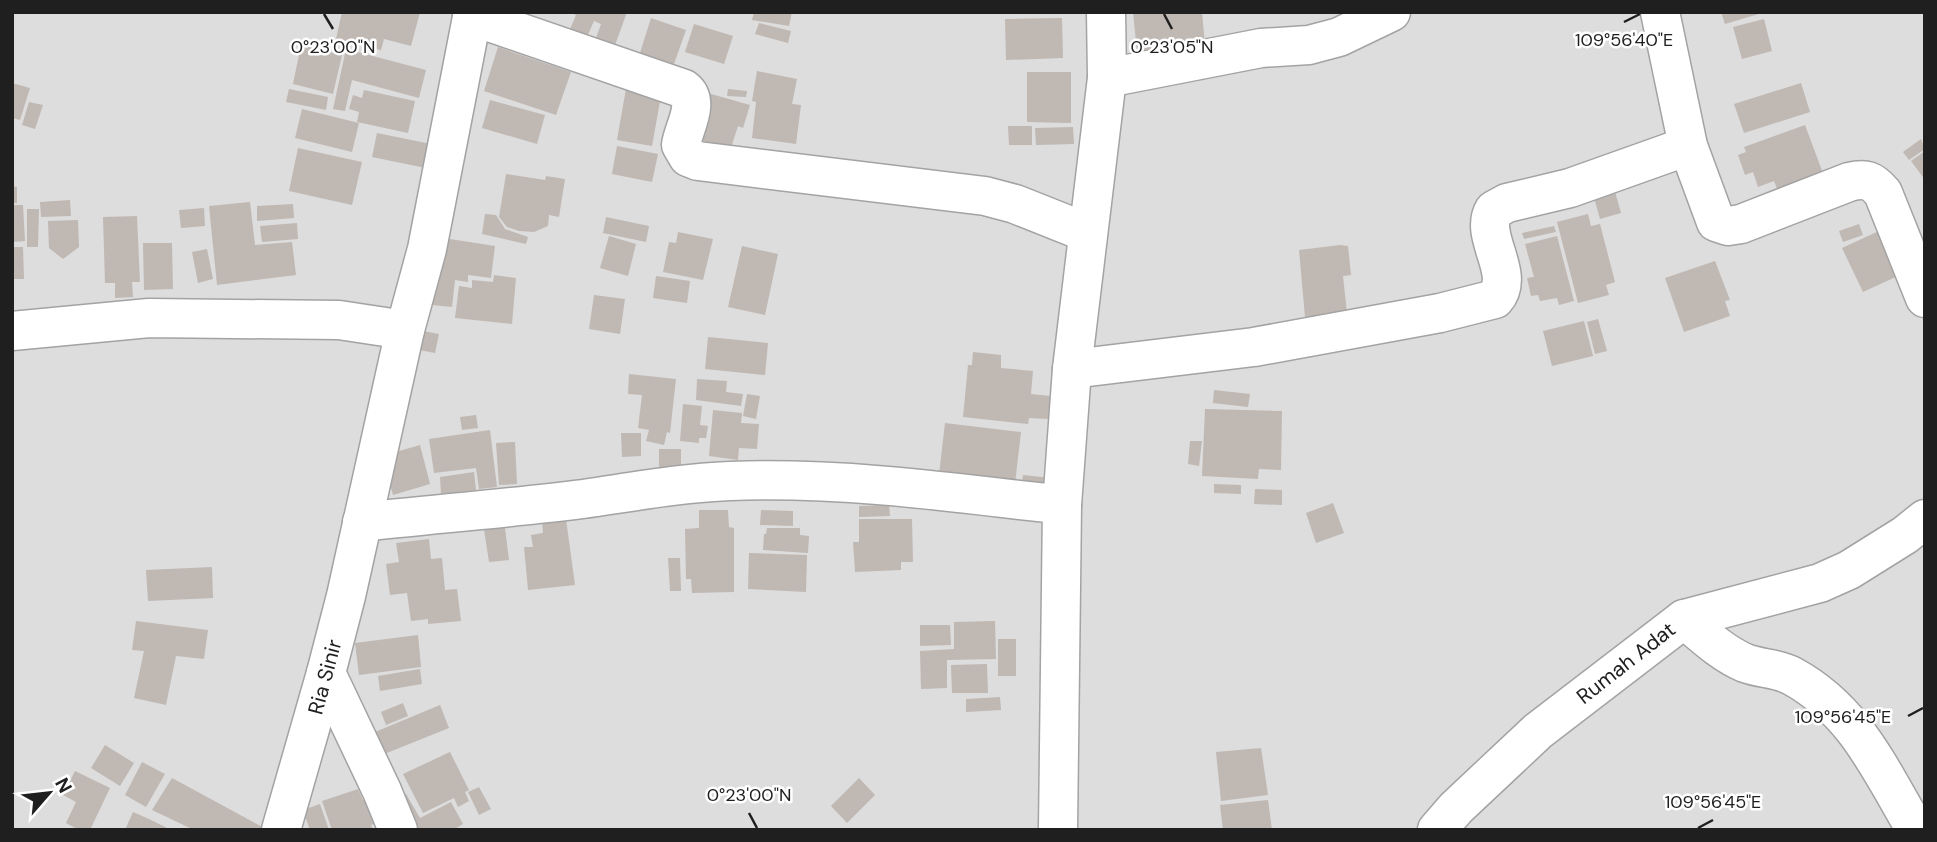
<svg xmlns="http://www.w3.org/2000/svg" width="1937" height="842" font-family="'DM Sans',sans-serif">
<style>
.residential{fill:#ddd}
.building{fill:#c0b8b3}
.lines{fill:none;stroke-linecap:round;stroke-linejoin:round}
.street-casing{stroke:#a3a3a3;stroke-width:41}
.street{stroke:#fff;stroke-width:38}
.ticks{fill:none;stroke:#1f1f1f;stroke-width:2.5}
.labels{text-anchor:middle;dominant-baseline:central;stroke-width:5;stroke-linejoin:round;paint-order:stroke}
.street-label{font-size:21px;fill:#1f1f1f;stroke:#fff}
.ticks-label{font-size:18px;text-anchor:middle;fill:#1f1f1f;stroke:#fff;stroke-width:5;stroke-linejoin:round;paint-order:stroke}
</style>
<rect width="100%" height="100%" fill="#efece6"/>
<rect class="residential" x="12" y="12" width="1913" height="818"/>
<g class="building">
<path d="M342,12h78l-9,34 -27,-7 -3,11 -45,-11z"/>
<path d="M570,12h57l-17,47 -19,-7 10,-28 -7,-3 -12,27 -17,-7 11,-26z"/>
<path d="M754,12h38l-3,14 -37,-6z"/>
<path d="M1133,12h69l4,44 -68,6z"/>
<path d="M1721,12h41v1l-37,11z"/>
<path d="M651,18l35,12 -12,34 -34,-11z"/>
<path d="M1062,18l1,40 -57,2 -1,-41z"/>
<path d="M1764,19l8,32 -30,8 -9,-32z"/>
<path d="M759,23l32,8 -3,12 -33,-9z"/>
<path d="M694,24l39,12 -9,28 -39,-12z"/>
<path d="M301,45l41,10 -9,39 -40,-10z"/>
<path d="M498,47l73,25 -15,43 -72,-24z"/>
<path d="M346,49l80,21 -7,28 -67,-18 -7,31 -12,-2z"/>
<path d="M757,71l40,8 -5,25 9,1 -5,39 -44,-6 4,-36 -4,-1z"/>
<path d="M1027,72h44v51l-44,-1z"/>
<path d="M12,83l18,5 -10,32 -8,-2z"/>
<path d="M627,83l35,7 -10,56 -35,-6z"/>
<path d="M1801,83l9,29 -66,21 -10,-29z"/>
<path d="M289,89l39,8 -2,13 -40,-8z"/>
<path d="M728,89l19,2 -1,6 -19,-1z"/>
<path d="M364,90l51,11 -7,32 -51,-11 2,-10 -10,-3 4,-14 9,3z"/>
<path d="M704,92l46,13 -7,23 -5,-2 -8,25 -31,-12z"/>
<path d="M490,100l55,15 -8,29 -55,-16z"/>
<path d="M29,102l14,3 -8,24 -13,-4z"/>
<path d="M302,109l57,14 -7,29 -57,-14z"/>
<path d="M1805,125l19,51 -46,15 -4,-10 -16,6 -5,-15 -8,3 -7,-20 8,-3 -2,-5z"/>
<path d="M1008,126h24v19h-23z"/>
<path d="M1073,127l1,17 -38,1 -1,-17z"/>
<path d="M377,133l54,11 -5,24 -54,-11z"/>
<path d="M1921,139l4,10 -16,11 -6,-8z"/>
<path d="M617,146l41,8 -6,28 -40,-8z"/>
<path d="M298,148l64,14 -10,43 -63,-14z"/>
<path d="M1925,151v29l-14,-19z"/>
<path d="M506,174l39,6 1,-4 19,3 -6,38 -10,-2 -1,11 -14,6 -15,-1 -12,-4 -8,-10z"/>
<path d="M12,186l5,1v16h-5z"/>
<path d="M1614,188l7,25 -21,6 -7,-25z"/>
<path d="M70,200l1,16 -30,1 -1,-15z"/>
<path d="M250,202l5,43 37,-3 4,33 -79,10 -8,-79z"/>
<path d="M293,204l1,14 -37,3v-15z"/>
<path d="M12,205h11l2,36 -13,1z"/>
<path d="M204,208l1,18 -24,2 -2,-18z"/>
<path d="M27,209h12l-1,38h-11z"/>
<path d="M485,214l11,1 9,14 23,8 -2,7 -44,-10z"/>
<path d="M1588,214l3,12 9,-2 15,58 -9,3 3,10 -31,8 -21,-81z"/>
<path d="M137,216l3,66h-8l1,15 -18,1v-15h-10l-2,-66z"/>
<path d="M606,217l43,9 -3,16 -43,-9z"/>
<path d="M78,220l1,27 -16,12 -14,-11 -1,-27z"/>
<path d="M297,223l1,16 -36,3 -2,-16z"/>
<path d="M1859,224l4,11 -20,7 -4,-11z"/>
<path d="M1554,226l2,6 -32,7 -2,-6z"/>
<path d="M1879,231l21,44 -37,17 -21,-44z"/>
<path d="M678,232l35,7 -10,41 -40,-8 6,-30 7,1z"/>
<path d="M609,236l27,8 -8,32 -28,-8z"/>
<path d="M1557,236l17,65 -15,4 -2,-7 -17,3 -2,-6 -7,1 -4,-18 7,-1 -9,-33z"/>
<path d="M437,237l58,9 -4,32 -23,-3v7l-13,-2 -3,27 -20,-2z"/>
<path d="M143,243h29l1,46 -29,1z"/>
<path d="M1340,245l8,1 3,29 -8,1 4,37 -42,4 -6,-67z"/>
<path d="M742,246l36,8 -13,61 -37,-8z"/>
<path d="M12,247h11l1,32h-12z"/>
<path d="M207,249l6,30 -15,4 -6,-31z"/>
<path d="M1715,261l15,39 -5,1 5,15 -46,16 -19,-54z"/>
<path d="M494,275l22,3 -4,46 -57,-6 4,-32 13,2v-8l21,2z"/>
<path d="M656,276l34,5 -3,22 -34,-5z"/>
<path d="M594,295l31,4 -5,35 -31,-5z"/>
<path d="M1598,319l9,32 -12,3 -8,-32z"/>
<path d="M1584,321l9,35 -41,10 -9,-35z"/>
<path d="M418,330l21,4 -4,19 -21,-4z"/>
<path d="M708,337l60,6 -3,32 -60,-6z"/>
<path d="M973,352l28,3v13l32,3 -2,23 19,2 -2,23 -19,-1 -1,6 -65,-7 5,-52h4z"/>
<path d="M629,374l47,5 -6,54 -3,-1 -3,13 -18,-4 3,-11 -11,-2 4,-33 -14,-1z"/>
<path d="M697,379l30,2 -1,11 17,2 -2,12 -45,-6z"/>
<path d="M1214,390l36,4 -2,13 -35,-4z"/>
<path d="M747,394l13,2 -4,23 -13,-3z"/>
<path d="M683,404l19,2 -2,19 8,1 -2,12h-7v5l-19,-2z"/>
<path d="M1205,409l77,2 -1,59 -22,-1 -1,10 -56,-3z"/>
<path d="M713,410l29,3 -1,10 18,1 -2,25 -18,-1 -1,12 -29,-4z"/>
<path d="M476,415l2,13 -16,2 -2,-13z"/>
<path d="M945,423l76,9 -7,60 -76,-9z"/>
<path d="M490,430l7,57 -18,2 -3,-21 -42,5 -5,-34z"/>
<path d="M621,433h20v23l-19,1z"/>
<path d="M1190,441h12l-3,25 -11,-2z"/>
<path d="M515,442l2,42 -18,1 -3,-42z"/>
<path d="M420,445l10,39 -37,11 -11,-39z"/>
<rect x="659" y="449" width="22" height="26"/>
<path d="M474,472l2,18 -35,4 -1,-17z"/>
<path d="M1023,475l28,3 -2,21 -29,-3z"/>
<path d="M1214,484l27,1v9l-27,-1z"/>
<path d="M1255,489l27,1v15l-28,-1z"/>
<path d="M1333,503l11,30 -28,10 -10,-30z"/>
<path d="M889,505l1,11 -31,1v-11z"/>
<path d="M699,510h29l1,17 5,1v64l-42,1 -1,-14h-5l-1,-50 14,-1z"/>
<path d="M761,510l32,1v15l-33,-1z"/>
<path d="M566,519l9,66 -47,5 -4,-43h9l-2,-12 12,-2 -1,-11z"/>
<path d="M859,519h53l1,43h-12v8l-46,2 -2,-30h6z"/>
<path d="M504,520l5,40 -20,2 -6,-39z"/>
<path d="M767,528h33v7l9,1 -1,17 -45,-3 1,-16h2z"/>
<path d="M429,539l2,20 11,-1 3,32 12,-1 4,32 -33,3v-5l-17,2 -4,-28 -17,2 -4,-31 13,-2 -3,-19z"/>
<path d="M749,553l58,2 -1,37 -58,-3z"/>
<path d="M668,558h12l1,33h-11z"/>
<path d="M212,567l1,31 -65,3 -2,-31z"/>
<path d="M136,621l72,9 -4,29 -28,-3 -10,49 -32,-7 10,-47 -12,-1z"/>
<path d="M995,621l1,38 -49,1v28l-26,1 -1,-38 34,-2v-27z"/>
<path d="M920,625h30l1,20 -31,1z"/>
<path d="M418,635l3,32 -62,8 -4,-32z"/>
<rect x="998" y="639" width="18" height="37"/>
<path d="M987,664l1,29h-36l-1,-28z"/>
<path d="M420,669l2,15 -42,7 -2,-15z"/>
<path d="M1000,697l1,13 -35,2v-13z"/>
<path d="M403,703l5,13 -22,9 -5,-13z"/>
<path d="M440,705l9,23 -77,31 -9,-22z"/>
<path d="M105,745l29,18 -14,23 -29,-18z"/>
<path d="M1261,748l7,47 -47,6 -5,-49z"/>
<path d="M450,752l19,38 -4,2 4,9 -11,6 -4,-9 -31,15 -20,-39z"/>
<path d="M142,762l23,12 -19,33 -21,-12z"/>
<path d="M75,771l35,17 -20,42h-11l-13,-7 10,-21 -13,-7z"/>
<path d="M172,778l96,52h-74l-42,-20z"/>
<path d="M859,778l16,17 -28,28 -16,-17z"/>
<path d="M479,787l12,22 -12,6 -11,-23z"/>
<path d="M358,789l5,11 14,-4 8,25 -14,4 2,5h-41l-10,-29z"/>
<path d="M406,794l14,24 31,-16 12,22 -10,6h-36l-17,-32z"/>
<path d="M1268,800l4,30h-49l-3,-25z"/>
<path d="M320,804l9,26h-19l-7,-20z"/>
<path d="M133,812l16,7 22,11h-46z"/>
</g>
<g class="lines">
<g class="street-casing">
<g id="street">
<path d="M1660,12l28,134 28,76 12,4 13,-2 108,-42c17,-4 23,-2 34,11l42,105"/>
<path d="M472,16l212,73c17,13 -1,40 -3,56l7,12 10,4 287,35 30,8 73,29"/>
<path d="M1107,78l154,-30 48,-3 30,-8 52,-25"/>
<path d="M12,331l137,-13 190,2 66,10"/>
<path d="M1072,369l182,-22 186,-34 55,-14c22,-25 -17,-63 -1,-89l13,-7 63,-15 118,-42"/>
<path d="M362,522c74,-8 148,-14 221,-23 49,-7 97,-16 147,-18 111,-4 222,11 332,24"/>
<path d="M1684,619c19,16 38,34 61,44 16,6 32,5 47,13 64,35 88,94 124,154"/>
<path d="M326,673l56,118 16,39"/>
<path d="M281,830l45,-157 20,-77 59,-266 22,-81 46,-237"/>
<path d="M1058,830l4,-325 10,-136 35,-291 -1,-66"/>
<path d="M1437,830l19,-22 82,-77 146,-112 136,-36 29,-13 56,-35 20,-16"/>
</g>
</g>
<use href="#street" class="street"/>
</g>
<path class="ticks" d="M324,14l9,15M1164,14l8,15M1624,22l16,-8M1908,716l15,-8M749,813l8,15M1698,828l15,-8"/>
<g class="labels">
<g class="street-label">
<text transform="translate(1626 663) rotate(-38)">Rumah Adat</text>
<text transform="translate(325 677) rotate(-75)">Ria Sinir</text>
</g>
</g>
<g class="ticks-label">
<text x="1624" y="46">109°56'40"E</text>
<text x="333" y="53">0°23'00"N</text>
<text x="1172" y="53">0°23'05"N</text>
<text x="1843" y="723">109°56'45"E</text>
<text x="749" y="801">0°23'00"N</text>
<text x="1713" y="808">109°56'45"E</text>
</g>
<rect width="1937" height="842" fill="none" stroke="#1f1f1f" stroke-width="28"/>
<g transform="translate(49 793) rotate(62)" stroke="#ffffff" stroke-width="5" paint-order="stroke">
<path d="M0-5L12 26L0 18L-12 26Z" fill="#1f1f1f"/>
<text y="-10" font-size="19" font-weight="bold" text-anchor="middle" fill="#1f1f1f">N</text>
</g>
</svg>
